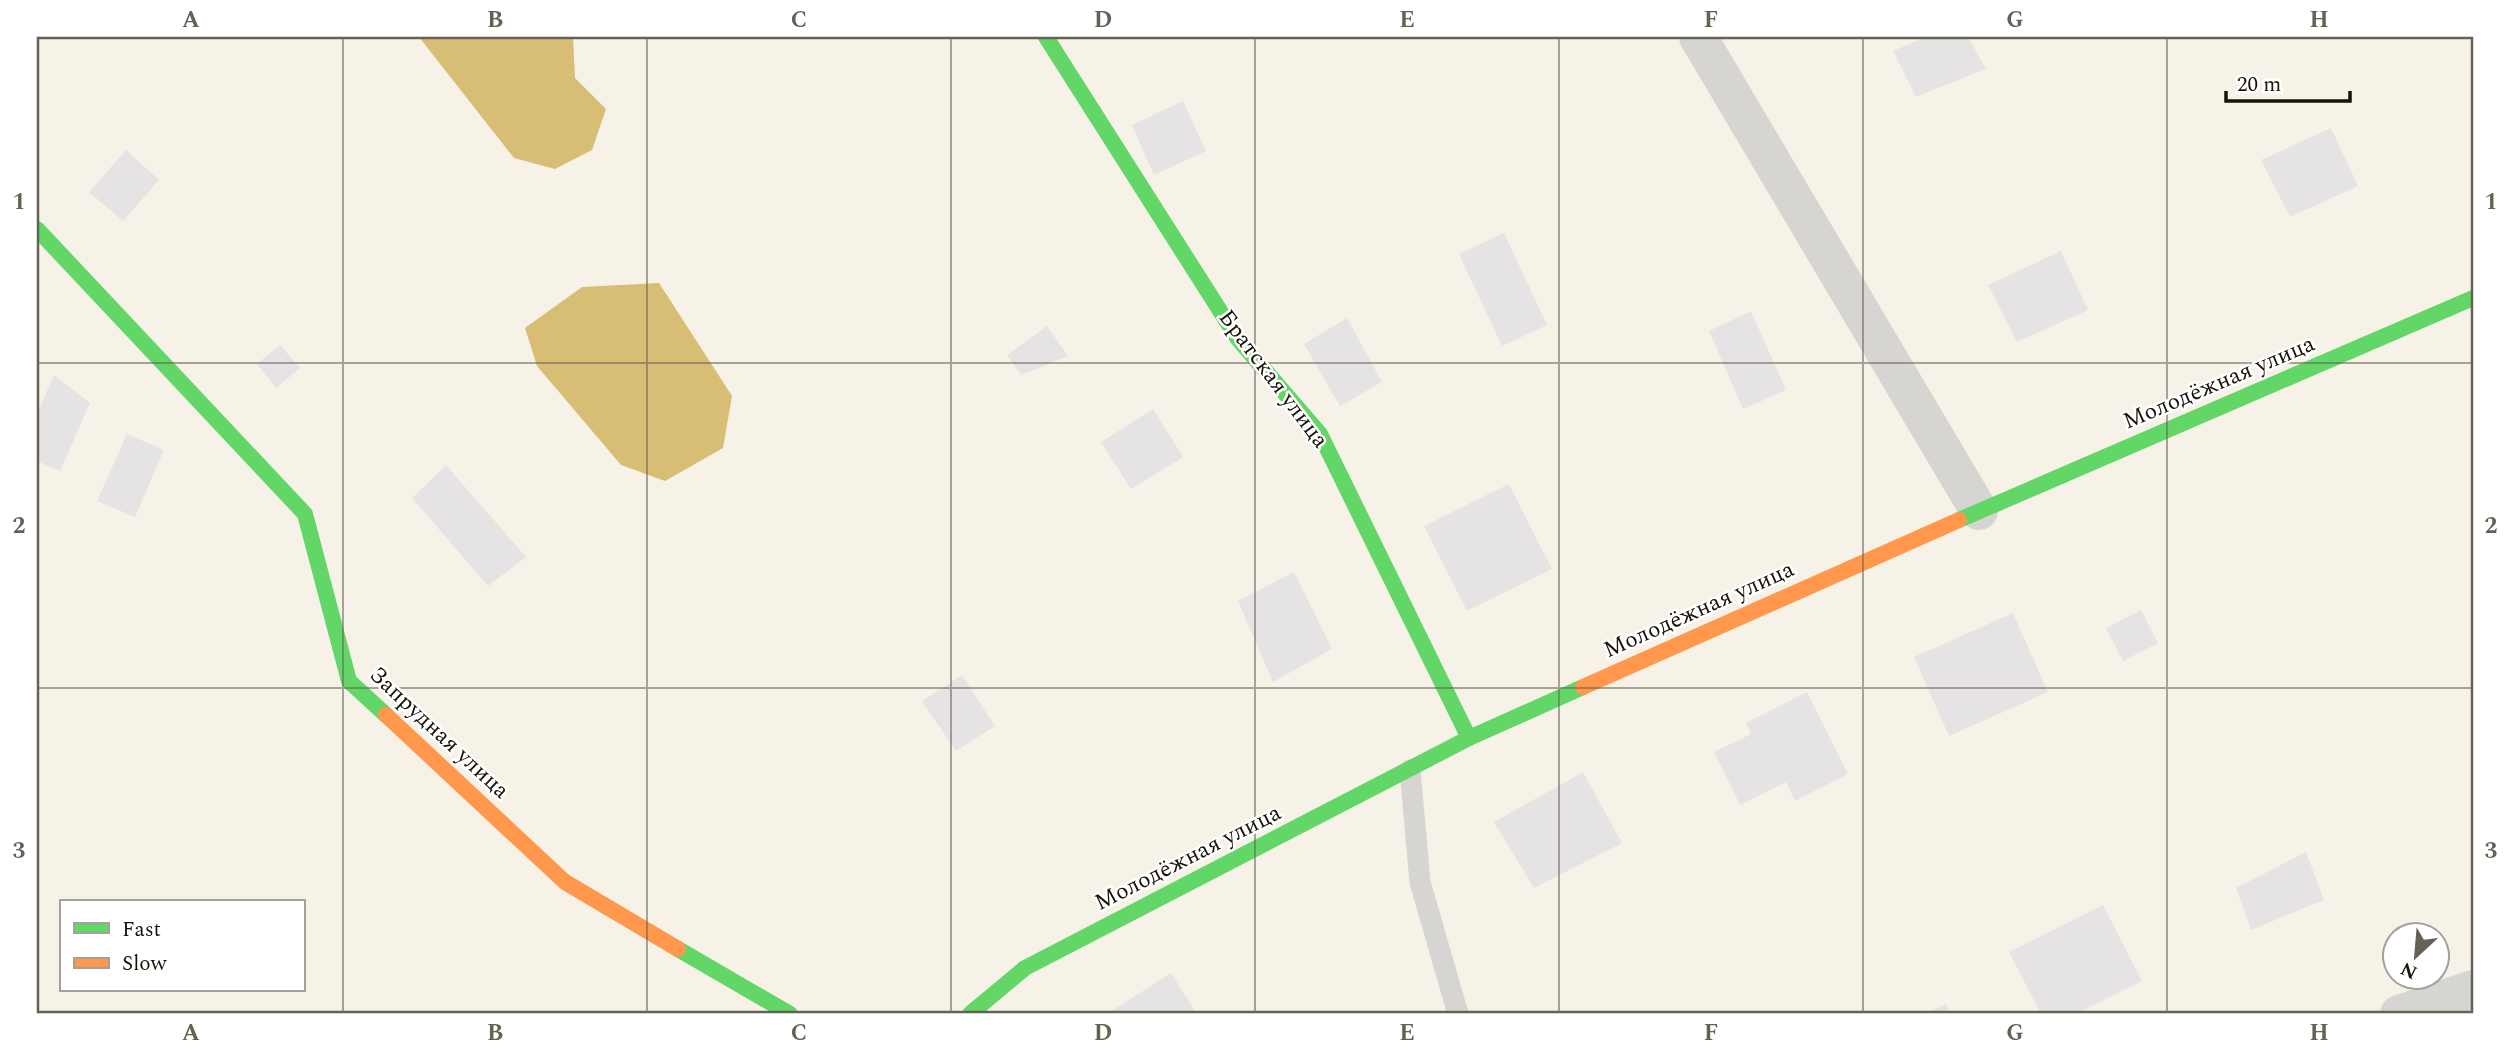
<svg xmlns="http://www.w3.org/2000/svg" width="2510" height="1051" font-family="Spectral,serif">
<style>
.water{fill:#d8bd75}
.building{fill:#e6e3e5}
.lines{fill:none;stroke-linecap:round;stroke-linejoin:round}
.lane{stroke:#d6d5d1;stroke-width:21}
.street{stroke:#d6d5d1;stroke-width:38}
.fast{stroke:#63d668;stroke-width:16}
.slow{stroke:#ff974d;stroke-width:16}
.grid{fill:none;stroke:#666155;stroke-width:2;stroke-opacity:0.55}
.labels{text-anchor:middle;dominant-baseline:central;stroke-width:5;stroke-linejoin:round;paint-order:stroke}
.street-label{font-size:23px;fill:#181307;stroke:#fff}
.neatline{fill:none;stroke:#666155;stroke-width:2.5}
.grid-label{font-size:23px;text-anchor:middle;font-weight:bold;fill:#666155}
</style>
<rect width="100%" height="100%" fill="#f7f2e7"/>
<g class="water">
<path d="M419,37h154l2,41 31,31 -14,41 -37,19 -41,-11z"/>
<path d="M659,283l73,113 -9,52 -58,33 -44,-16 -84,-99 -12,-38 57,-41z"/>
</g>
<g class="building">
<path d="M1926,37h42l18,32 -70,28 -23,-46z"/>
<path d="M1183,101l23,50 -52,24 -22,-50z"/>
<path d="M2331,128l27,58 -68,31 -29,-57z"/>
<path d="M126,150l33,30 -36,41 -34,-29z"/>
<path d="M1504,233l43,92 -45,21 -43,-92z"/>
<path d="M2061,251l27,59 -71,32 -29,-57z"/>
<path d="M1751,311l35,79 -43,19 -34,-78z"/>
<path d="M1347,318l35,64 -42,24 -36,-62z"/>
<path d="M1047,326l21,30 -47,19 -14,-20z"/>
<path d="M280,345l20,23 -24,20 -19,-24z"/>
<path d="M54,375l36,28 -30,68 -23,-10v-47z"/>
<path d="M1153,409l30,48 -52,32 -30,-47z"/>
<path d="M127,434l37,16 -29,67 -38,-16z"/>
<path d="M446,465l80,92 -38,29 -76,-88z"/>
<path d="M1509,484l43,85 -85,42 -43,-85z"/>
<path d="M1294,572l38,77 -59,33 -35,-81z"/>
<path d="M2141,610l17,33 -35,18 -17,-33z"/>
<path d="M2013,613l35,79 -99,44 -35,-79z"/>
<path d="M962,675l33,51 -39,25 -34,-50z"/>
<path d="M1807,692l41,82 -53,27 -9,-19 -46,23 -26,-53 37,-18 -5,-11z"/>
<path d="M1583,772l39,71 -88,45 -40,-66z"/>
<path d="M2306,852l18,48 -73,30 -15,-42z"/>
<path d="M2103,905l39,76 -66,33h-35l-32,-62z"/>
<path d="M1171,973l26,41h-90z"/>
<path d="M1946,1004l5,10h-26z"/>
</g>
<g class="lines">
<path class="lane" d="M1410,770l10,112 38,132"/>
<g class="street">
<path d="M1698,37l281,474"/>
<path d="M2399,1014l74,-25"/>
</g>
<g class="fast">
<path d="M1046,37l192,302 82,95 149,304"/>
<path d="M37,229l268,285 44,167 37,34"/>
<path d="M1959,520l514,-222"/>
<path d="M678,949l112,65"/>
<path d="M970,1014l55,-46 444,-230 114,-51"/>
</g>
<g class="slow">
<path d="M1583,687l376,-167"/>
<path d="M386,715l179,167 113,67"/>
</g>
</g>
<path class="grid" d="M343,37v977M647,37v977M951,37v977M1255,37v977M1559,37v977M1863,37v977M2167,37v977M37,363h2436M37,688h2436"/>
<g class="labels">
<g class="street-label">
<text transform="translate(1273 379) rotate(53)">Братская улица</text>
<text transform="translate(2219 383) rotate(-23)">Молодёжная улица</text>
<text transform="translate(1699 610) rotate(-24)">Молодёжная улица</text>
<text transform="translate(439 733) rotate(43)">Запрудная улица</text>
<text transform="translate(1188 858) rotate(-27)">Молодёжная улица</text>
</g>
</g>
<rect width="2510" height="1051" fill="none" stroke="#ffffff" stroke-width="77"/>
<rect x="60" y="900" width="245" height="91" fill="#ffffff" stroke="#a3a19c" stroke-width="2"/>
<rect x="74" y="923" width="35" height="10" fill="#63d668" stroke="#a3a19c" stroke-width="2"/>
<text x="122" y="936" font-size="21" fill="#181307">Fast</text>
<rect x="74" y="958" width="35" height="10" fill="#ff974d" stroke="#a3a19c" stroke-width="2"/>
<text x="122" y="970" font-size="21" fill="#181307">Slow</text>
<g transform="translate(2416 956) rotate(206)"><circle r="33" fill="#ffffff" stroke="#a3a19c" stroke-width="2"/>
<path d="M0-5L12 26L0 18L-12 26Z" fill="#666155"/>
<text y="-10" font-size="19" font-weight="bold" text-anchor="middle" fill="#181307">N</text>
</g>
<path d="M2226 91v10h124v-10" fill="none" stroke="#181307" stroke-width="3.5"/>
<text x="2237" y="91" font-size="21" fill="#181307" stroke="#ffffff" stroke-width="5" paint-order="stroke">20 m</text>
<rect x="38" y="38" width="2434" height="974" class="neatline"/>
<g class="grid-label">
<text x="191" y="27">A</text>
<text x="495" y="27">B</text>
<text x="799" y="27">C</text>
<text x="1103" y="27">D</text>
<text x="1407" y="27">E</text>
<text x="1711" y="27">F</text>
<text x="2015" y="27">G</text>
<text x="2319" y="27">H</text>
<text x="19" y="209">1</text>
<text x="2491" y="209">1</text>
<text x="19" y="533">2</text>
<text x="2491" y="533">2</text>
<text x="19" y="858">3</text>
<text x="2491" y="858">3</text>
<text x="191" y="1040">A</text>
<text x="495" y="1040">B</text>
<text x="799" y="1040">C</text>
<text x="1103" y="1040">D</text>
<text x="1407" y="1040">E</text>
<text x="1711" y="1040">F</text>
<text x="2015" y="1040">G</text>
<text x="2319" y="1040">H</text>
</g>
</svg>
